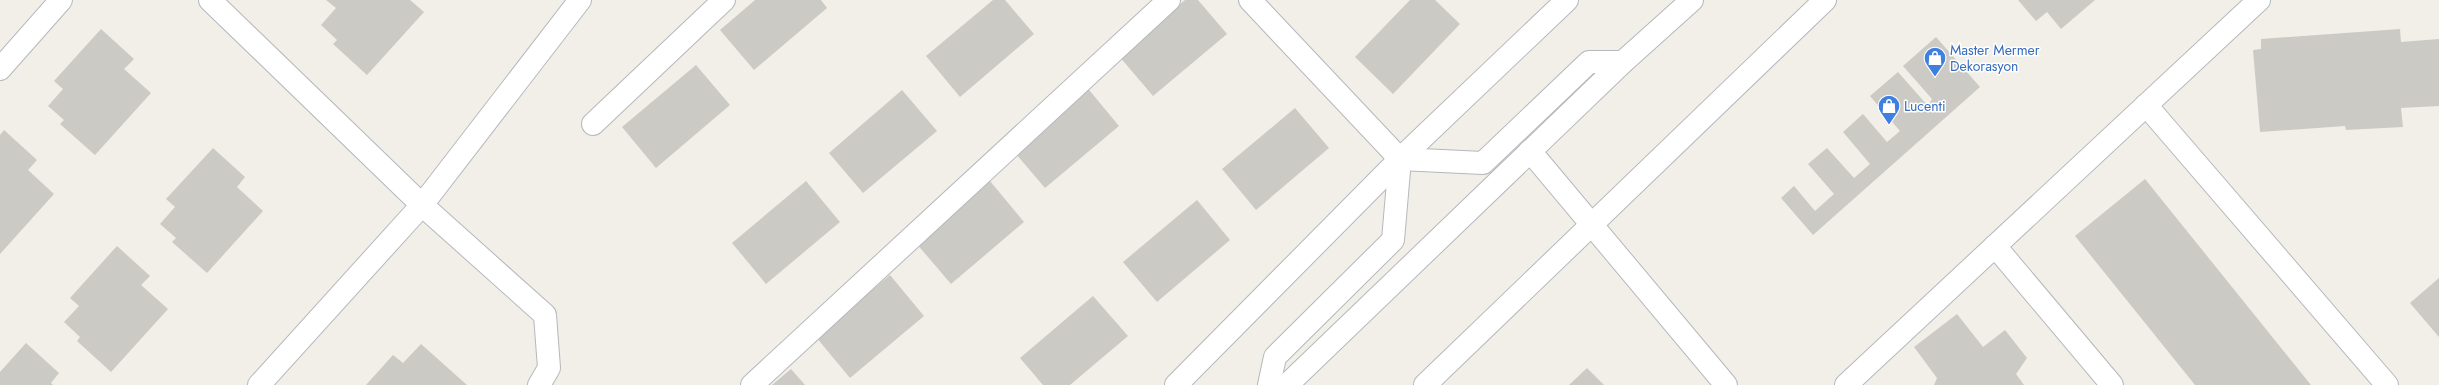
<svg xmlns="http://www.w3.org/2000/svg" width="2439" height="385" font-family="Jost,sans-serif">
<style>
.building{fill:#cccac5}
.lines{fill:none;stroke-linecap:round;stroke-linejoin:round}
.minor-casing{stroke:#b5b8bc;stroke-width:24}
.minor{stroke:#fff;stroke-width:22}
.labels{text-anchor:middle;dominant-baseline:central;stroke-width:3;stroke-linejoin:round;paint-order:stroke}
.shop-label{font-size:14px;fill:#366cbe;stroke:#fff;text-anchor:start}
</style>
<rect width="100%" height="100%" fill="#f1efe8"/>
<g class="building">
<path d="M326,0h84l14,12 -57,63 -34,-31 4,-4 -16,-15 15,-17z"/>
<path d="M755,0h66l6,8 -73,62 -34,-40z"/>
<path d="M993,0h12l29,34 -74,63 -34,-41z"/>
<path d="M1185,0h13l29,34 -74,62 -34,-40z"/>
<path d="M1410,0h25l25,24 -67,70 -38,-37z"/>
<path d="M2018,0h77l-34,29 -14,-17 -11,9z"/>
<path d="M101,29l33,30 -10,10 27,24 -56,62 -35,-31 4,-4 -16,-14 15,-17 -9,-8z"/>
<path d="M2400,29l1,13 38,-3v67l-38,2 2,19 -57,3 -1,-4 -85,6 -7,-82 8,-1v-10z"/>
<path d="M1936,37l44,50 -167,148 -32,-37 13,-12 21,25 19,-17 -26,-30 19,-16 27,30 16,-14 -27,-32 20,-18 24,28 13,-11 -30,-35 28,-24 30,34 4,-7 -29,-33z"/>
<path d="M696,65l34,40 -74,63 -34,-41z"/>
<path d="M1085,85l34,41 -74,62 -34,-40z"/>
<path d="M902,90l35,41 -74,62 -34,-40z"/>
<path d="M1295,108l34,40 -73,62 -34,-41z"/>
<path d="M4,130l33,30 -9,10 26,24 -54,60v-119z"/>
<path d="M213,148l32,29 -8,10 26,24 -56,62 -35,-31 4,-4 -16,-14 15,-17 -9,-8z"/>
<path d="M2145,179l166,206h-116l-120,-149z"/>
<path d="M806,181l34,41 -74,62 -34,-41z"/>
<path d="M990,181l34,41 -73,62 -35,-41z"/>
<path d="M1197,200l33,40 -73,62 -34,-40z"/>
<path d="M117,246l33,30 -9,9 27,24 -57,63 -34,-31 3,-4 -16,-15 15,-16 -9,-8z"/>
<path d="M890,275l34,41 -74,62 -34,-41z"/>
<path d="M2439,278v59l-29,-34z"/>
<path d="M1093,296l35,40 -58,49h-27l-23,-27z"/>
<path d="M1957,314l26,33 22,-17 22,28 -11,16 8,11h-90l3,-7 -23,-31z"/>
<path d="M26,343l33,30 -8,10 2,2h-53v-13z"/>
<path d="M421,344l46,41h-101l27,-30 10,8z"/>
<path d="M1587,368l17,17h-35z"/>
<path d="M791,369l14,16h-33z"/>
</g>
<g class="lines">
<g class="minor-casing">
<g id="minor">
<path d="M210,0l212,205 123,110 4,53 -10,17"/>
<path d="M1250,0l150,159 83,4 106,-101h34"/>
<path d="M0,69l61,-69"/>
<path d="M2146,105l241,280"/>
<path d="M593,124l131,-124"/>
<path d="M1530,151l196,234"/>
<path d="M1995,246l117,139"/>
<path d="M259,385l163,-180 158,-205"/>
<path d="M752,385l417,-385"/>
<path d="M1176,385l224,-226 167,-159"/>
<path d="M1269,385l6,-28 118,-117 7,-81"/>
<path d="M1287,385l336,-323 69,-62"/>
<path d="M1425,385l400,-385"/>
<path d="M1846,385l413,-385"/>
</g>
</g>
<use href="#minor" class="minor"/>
</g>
<defs>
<g id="shop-pin" transform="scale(1.15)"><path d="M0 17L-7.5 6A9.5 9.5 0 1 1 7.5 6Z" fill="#3f7fe0" stroke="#fff"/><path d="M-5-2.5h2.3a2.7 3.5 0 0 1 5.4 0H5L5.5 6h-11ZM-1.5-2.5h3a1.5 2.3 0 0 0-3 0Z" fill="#fff"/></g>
</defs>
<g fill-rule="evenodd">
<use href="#shop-pin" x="1935" y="58"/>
<use href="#shop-pin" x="1889" y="106"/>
</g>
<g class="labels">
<g class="shop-label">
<text x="1950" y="50">Master Mermer<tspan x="1950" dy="16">Dekorasyon</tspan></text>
<text x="1904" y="106">Lucenti</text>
</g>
</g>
</svg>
